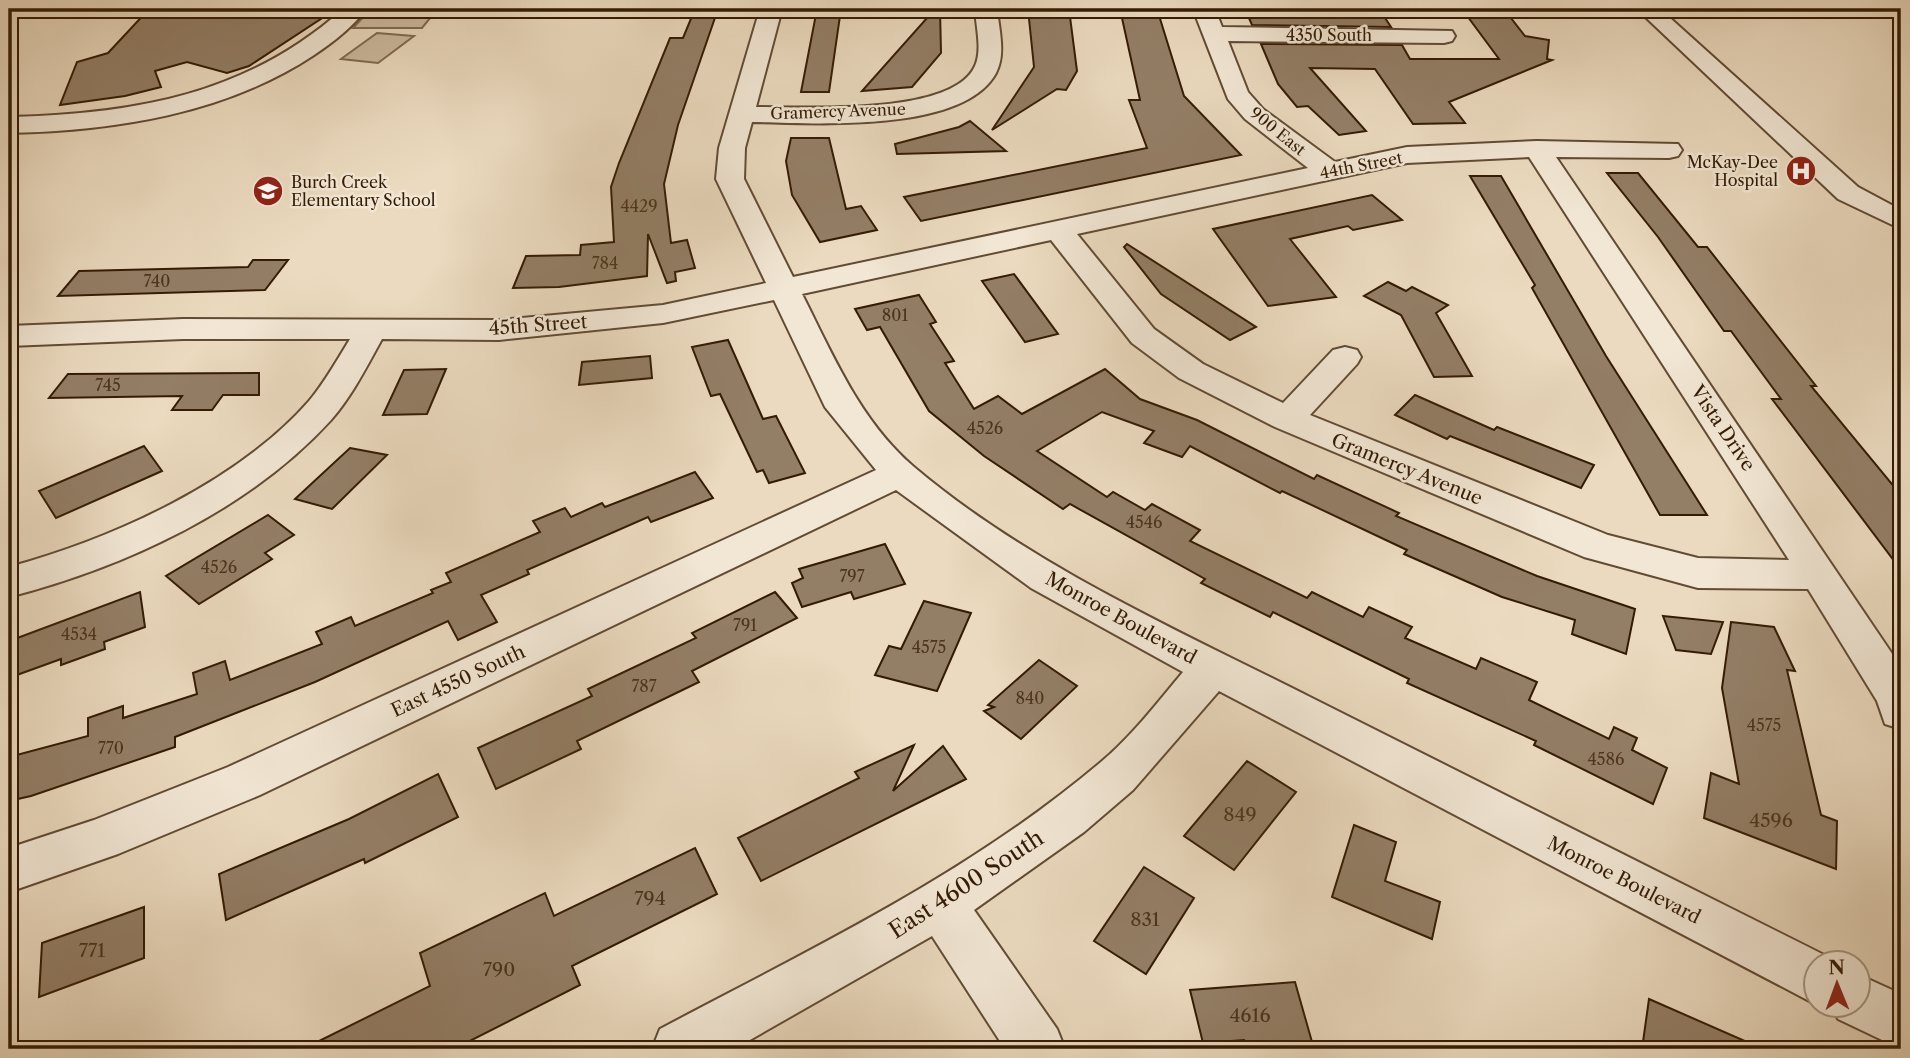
<svg xmlns="http://www.w3.org/2000/svg" width="1910" height="1058" font-family="'Libre Caslon Text',serif">
<style>
.green{fill:#ccba9f;stroke:#806a52;stroke-width:2}
.building{fill:#937e66;stroke:#341b05;stroke-width:2}
.lines{fill:none;stroke-linecap:round;stroke-linejoin:round}
.minor-casing{stroke:#624b34;stroke-width:4}
.minor{fill:#f2e7d5;fill-rule:evenodd}
.labels{text-anchor:middle;dominant-baseline:central;stroke-width:5;stroke-linejoin:round;paint-order:stroke}
.far-street-label{font-size:16px;fill:#341b05;stroke:#f2e7d5}
.far-poi-label{font-size:16px;fill:#341b05;stroke:#f2e7d5;text-anchor:end}
.number-label{font-size:16px;fill:#4c341d}
.street-label{font-size:19px;fill:#341b05;stroke:#f2e7d5}
.near-number-label{font-size:19px;fill:#4c341d}
.near-street-label{font-size:23px;fill:#341b05;stroke:#f2e7d5}
</style>
<rect width="100%" height="100%" fill="#ebdabf"/>
<filter id="stains"><feTurbulence type="fractalNoise" baseFrequency=".00286" numOctaves="4"/><feColorMatrix values="0 0 0 0 .2 0 0 0 0 .09 0 0 0 0 .02 0 0 0 .5 -.17"/></filter>
<radialGradient id="worn" r=".72"><stop offset=".6" stop-color="#630" stop-opacity="0"/><stop offset="1" stop-color="#630" stop-opacity=".3"/></radialGradient>
<g class="green">
<path d="M368,12h67l-13,16h-69z"/>
<path d="M377,33l37,3 -36,27 -37,-4z"/>
</g>
<g class="building">
<path d="M149,9h187l-87,57 -22,7 -40,-11 -32,9 6,16 -36,9 -65,9 17,-43 31,-9z"/>
<path d="M695,9h23l-40,116 -14,59 7,59 16,-3 8,28 -20,4 1,9 -9,2 -19,-49 -1,42 -88,11 -46,1 13,-32 54,-1 1,-10 33,-3 -3,-55 8,-24 51,-125h13z"/>
<path d="M817,9h24l-12,83h-28z"/>
<path d="M935,9h5l1,44 -29,34 -50,4z"/>
<path d="M1028,9h41l8,62 -11,19 -9,-1 -65,41 42,-63z"/>
<path d="M1120,9h37l27,87 57,59 -320,66 -17,-24 243,-49 -18,-48h11z"/>
<path d="M1245,9h134l12,18 -139,-2z"/>
<path d="M1465,13h42l18,23 24,4 -2,19 5,1 -103,42 16,21 -52,1 -38,-55 -65,-1 56,63 -27,4 -31,-29 -11,1 -19,-23 -17,-40 141,1 8,14h89z"/>
<path d="M970,121l36,30 -109,3 -2,-10 64,-17z"/>
<path d="M791,138h38l17,71 15,-3 16,24 -57,12 -28,-47 -6,-34z"/>
<path d="M1607,173h31l60,74h9l109,139h-5l90,109v75l-129,-171h9l-50,-68h-7l-66,-94z"/>
<path d="M1470,176h31l105,180 101,159h-47l-128,-227 3,-3z"/>
<path d="M1372,195l30,25 -49,10 -5,-4 -58,13 46,58 -68,9 -55,-77z"/>
<path d="M1127,244l129,83 -26,13 -69,-46 -37,-47z"/>
<path d="M253,260h35l-23,30 -207,6 21,-25 169,-4z"/>
<path d="M1014,274l44,60 -33,8 -43,-61z"/>
<path d="M1388,282l18,9 6,-4 36,18 -12,8 36,63 -38,1 -33,-62 -37,-19z"/>
<path d="M919,295l17,27 -6,2 24,37 -9,2 29,46 24,-13 24,18 83,-45 35,30 57,21 117,59 3,-4 82,38 -3,3 141,60 98,33 -9,45 -54,-20 3,-14 -73,-23 -98,-43 3,-4 -125,-59 -2,2 -90,-47 -8,11 -38,-14 10,-12 -52,-19 -65,39 70,46 6,-5 32,18 7,-6 48,26 -10,11 117,57 5,-6 51,25 6,-10 43,20 -7,11 71,31 5,-11 56,24 -8,18 80,39 5,-12 23,11 -5,12 35,18 -14,36 -119,-59 2,-4 -129,-58 2,-4 -136,-67 -3,5 -69,-34 4,-4 -135,-75 -7,5 -79,-53 -55,-45 -49,-84 -13,3 -12,-21z"/>
<path d="M728,340l35,79 13,-3 29,57 -36,10 -6,-13 -6,2 -37,-78 -9,2 -19,-49z"/>
<path d="M650,356l2,22 -73,7 3,-23z"/>
<path d="M446,369l-19,45 -44,1 21,-45z"/>
<path d="M259,373v22h-36l-11,15h-40l10,-14 -133,2 19,-24z"/>
<path d="M1415,395l79,35 3,-3 97,38 -13,23 -131,-52 -3,3 -52,-24z"/>
<path d="M144,446l18,25 -106,47 -17,-27z"/>
<path d="M350,448l37,7 -55,54 -37,-10z"/>
<path d="M695,472l18,26 -62,24 -3,-5 -121,53 2,4 -48,21 16,27 -39,18 -10,-19 -133,61 -140,55v10l-144,49 -22,5v-44l79,-21v-18l35,-12v12l74,-24 -4,-21 32,-12 5,19 92,-36 -6,-12 35,-15 4,9 78,-33 -2,-3 20,-8 -5,-9 94,-41 -7,-11 32,-13 6,9 31,-14 3,4z"/>
<path d="M268,515l26,20 -29,18 7,6 -73,45 -33,-28z"/>
<path d="M885,544l20,40 -51,15 -3,-7 -49,15 -10,-24 11,-5 -4,-9z"/>
<path d="M140,592l5,35 -41,15 1,7 -44,16v-6l-47,17 -2,-36z"/>
<path d="M775,592l22,26 -105,53 7,11 -122,59 4,8 -85,40 -18,-41 114,-52 -4,-7 108,-51 -4,-5z"/>
<path d="M924,601l47,12 -34,78 -62,-16 14,-29 12,3z"/>
<path d="M1663,616l60,6 -12,32 -35,-4z"/>
<path d="M1731,622l43,5 21,44 -8,-1 34,145 16,6 -1,48 -132,-51 7,-45 28,11 -17,-96z"/>
<path d="M1039,660l38,26 -56,53 -37,-28 10,-4 -6,-2z"/>
<path d="M914,745l-21,46 50,-45 23,33 -205,102 -23,-43 121,-60 -4,-6z"/>
<path d="M1247,761l49,31 -62,78 -50,-34z"/>
<path d="M438,774l20,43 -93,46 -1,-4 -138,61 -7,-46 130,-55z"/>
<path d="M1354,825l42,17 -11,39 55,21 -8,37 -100,-42z"/>
<path d="M695,848l22,46 -145,72 8,19 -126,64h-151l127,-63 -10,-33 125,-60 9,23z"/>
<path d="M1144,867l50,31 -48,76 -52,-33z"/>
<path d="M144,907v51l-105,39 3,-54z"/>
<path d="M1295,982l19,67h-68l-2,-9 -41,3 -13,-53z"/>
<path d="M1649,999l114,50h-121z"/>
</g>
<g class="lines">
<g class="minor-casing">
<g id="minor">
<path d="M343,9h23c-13,18 -34,34 -52,46 -89,59 -200,76 -305,78v-16c125,-3 238,-22 334,-108z"/>
<path d="M760,9h22l-26,98c48,0 193,9 218,-39 9,-16 2,-41 1,-59h22c2,20 9,45 -1,64 -33,61 -184,50 -244,49l-7,26 -1,31 49,98 515,-109 -63,-49 -17,-20 -35,-90h22l7,18 230,4 3,5 -3,5 -8,2 -216,-2 20,51 15,17 72,53 72,-15 130,-6 141,3 4,6 -4,6 -9,2 -113,-1 345,510v62l-16,-5 -8,-23 -69,-112 -110,-1 -114,-31 -309,-130 -96,-49 -47,-35 -81,-103 -249,54c31,61 58,127 112,173 116,98 261,162 396,230 175,88 349,175 524,263l1,4h-20v40l-596,-313 -86,99 -49,42 -110,78 83,119 8,20h-60l-73,-113 -198,113h-82l8,-20c151,-80 309,-155 441,-267 31,-26 56,-59 82,-90l-152,-84 -135,-98 -636,305 -142,59 -109,38v-44l85,-28 134,-53 648,-297 -51,-63 -51,-107 -111,23 -164,17 -117,-1c-15,27 -30,57 -51,81 -82,90 -206,147 -322,177v-30c103,-28 228,-84 300,-166 16,-19 28,-41 41,-62h-167l-174,7v-20l174,-7 316,1 164,-15 103,-22 -50,-104 3,-31zM1529,157l260,403 -91,-2 -90,-23 -298,-120 47,-51 4,-7 -4,-7 -12,-3 -12,3 -50,53 -80,-39 -49,-35 -77,-95 330,-71z"/>
<path d="M1637,9h23l198,178 43,23v19l-63,-30z"/>
<path d="M1857,974l44,20v55l-63,-30 -6,-13h25z"/>
</g>
</g>
<use href="#minor" class="minor"/>
</g>
<defs>
<g id="hospital-disc" transform="scale(1.575)"><circle r="9.5" fill="#8f2418" stroke="#f2e7d5"/><path d="M-5-5h3v3.5h4V-5h3V5h-3V1.5h-4V5h-3Z" fill="#fff"/></g>
<g id="school-disc" transform="scale(1.575)"><circle r="9.5" fill="#8f2418" stroke="#f2e7d5"/><path d="M0-5L7-2L0 1L-7-2ZM-4 1L0 2.5L4 1V4Q0 6-4 4Z" fill="#fff"/></g>
</defs>
<g fill-rule="evenodd">
<use href="#hospital-disc" x="1801" y="171"/>
<use href="#school-disc" x="268" y="191"/>
</g>
<g class="labels">
<g class="far-street-label">
<text x="1329" y="35">4350 South</text>
<text transform="translate(838 111) rotate(-2)">Gramercy Avenue</text>
<text transform="translate(1278 131) rotate(39)">900 East</text>
<text transform="translate(1361 165) rotate(-11)">44th Street</text>
</g>
<g class="far-poi-label">
<text x="1778" y="162">McKay-Dee<tspan x="1778" dy="18">Hospital</tspan></text>
<text x="291" y="182" text-anchor="start">Burch Creek<tspan x="291" dy="18">Elementary School</tspan></text>
</g>
<g class="number-label">
<text x="639" y="206">4429</text>
<text x="605" y="263">784</text>
<text x="157" y="281">740</text>
<text x="895" y="315">801</text>
<text x="108" y="385">745</text>
<text x="985" y="428">4526</text>
<text x="1144" y="522">4546</text>
<text x="219" y="567">4526</text>
<text x="852" y="576">797</text>
<text x="745" y="625">791</text>
<text x="79" y="634">4534</text>
<text x="929" y="647">4575</text>
<text x="644" y="686">787</text>
<text x="1030" y="698">840</text>
<text x="1764" y="725">4575</text>
<text x="111" y="748">770</text>
<text x="1606" y="759">4586</text>
</g>
<g class="street-label">
<text transform="translate(538 325) rotate(-4)">45th Street</text>
<text transform="translate(1723 428) rotate(56)">Vista Drive</text>
<text transform="translate(1407 469) rotate(22)">Gramercy Avenue</text>
<text transform="translate(1121 618) rotate(29)">Monroe Boulevard</text>
<text transform="translate(458 681) rotate(-25)">East 4550 South</text>
<text transform="translate(1624 880) rotate(27)">Monroe Boulevard</text>
</g>
<g class="near-number-label">
<text x="1240" y="814">849</text>
<text x="1771" y="820">4596</text>
<text x="650" y="898">794</text>
<text x="1145" y="919">831</text>
<text x="92" y="950">771</text>
<text x="499" y="969">790</text>
<text x="1250" y="1015">4616</text>
</g>
<g class="near-street-label">
<text transform="translate(966 884) rotate(-33)">East 4600 South</text>
</g>
</g>
<rect width="1910" height="1058" fill="none" stroke="#ebdabf" stroke-width="35"/>
<rect x="10" y="10" width="1889" height="1037" fill="none" stroke="#341b05" stroke-width="3.5"/>
<rect x="18" y="18" width="1875" height="1023" fill="none" stroke="#341b05" stroke-width="2"/>
<g transform="translate(1837 984) rotate(359)"><circle r="33" fill="#f2e7d5" stroke="#a69582" stroke-width="2"/>
<path d="M0-5L12 26L0 18L-12 26Z" fill="#8f2418"/>
<text y="-10" font-size="19" font-weight="bold" text-anchor="middle" fill="#341b05">N</text>
</g>
<rect width="100%" height="100%" filter="url(#stains)"/>
<rect width="100%" height="100%" fill="url(#worn)"/>
</svg>
